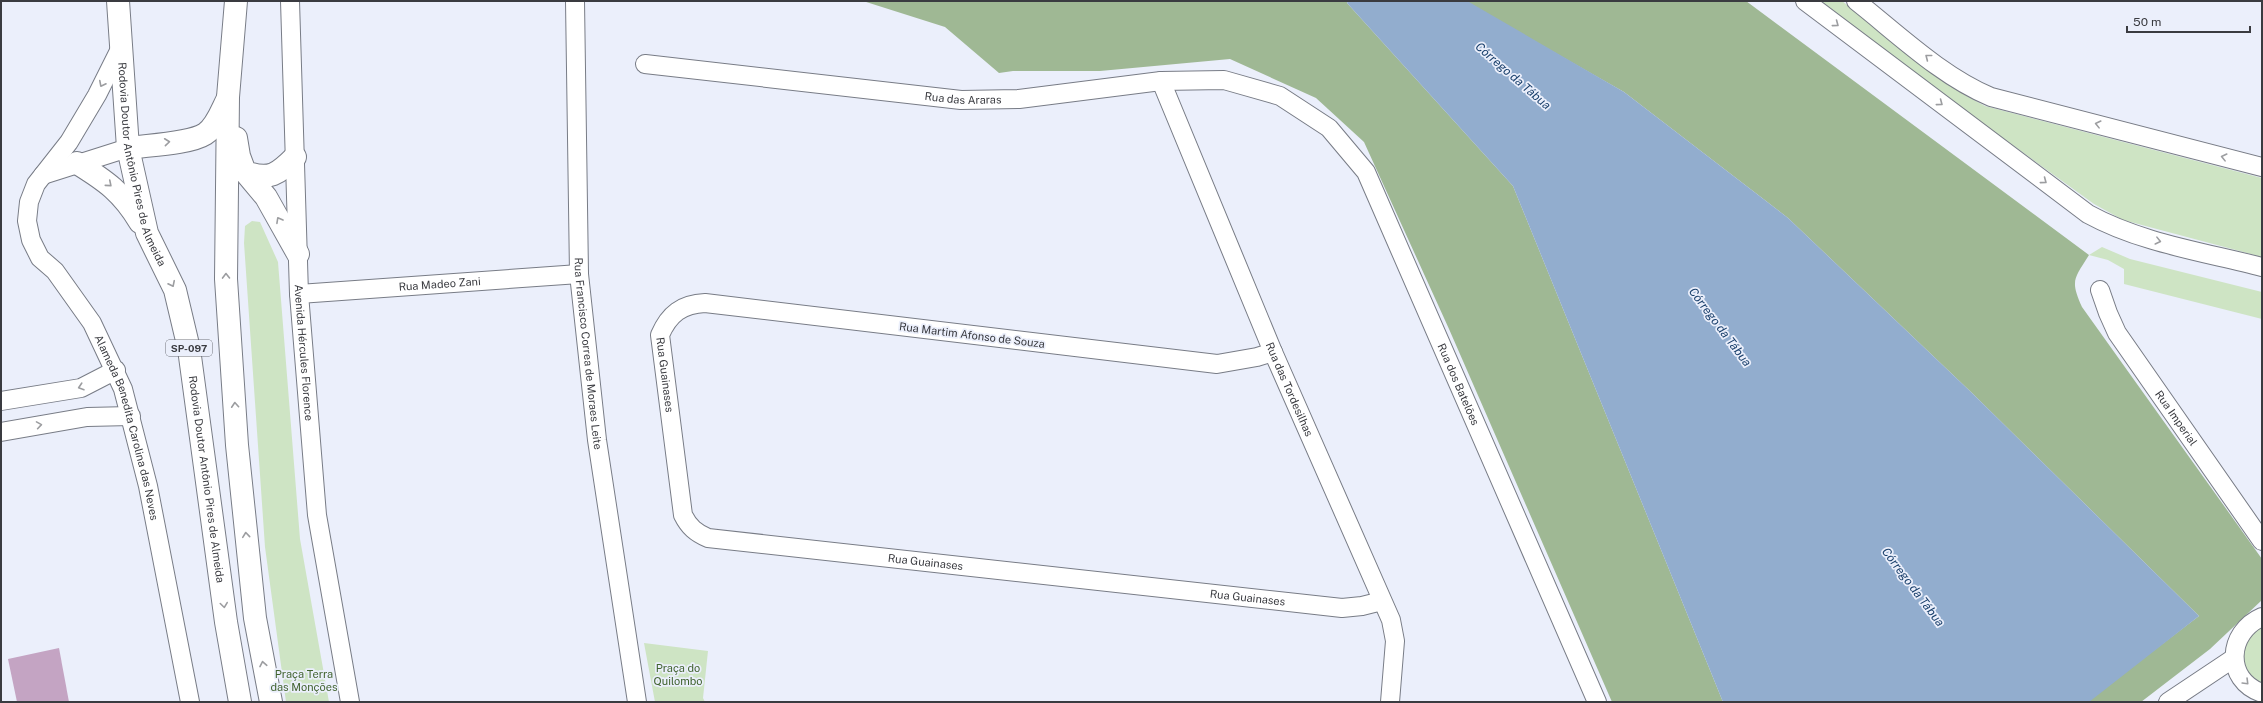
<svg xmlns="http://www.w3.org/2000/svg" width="2263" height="703" font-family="'Public Sans',sans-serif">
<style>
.green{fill:#cee4c4}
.forest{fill:#9fb894}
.water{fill:#92adce}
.building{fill:#c4a4c3}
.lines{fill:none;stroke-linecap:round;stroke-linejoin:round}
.street-casing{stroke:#787c86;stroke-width:20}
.primary-casing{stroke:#787c86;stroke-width:24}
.street{stroke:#fff;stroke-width:18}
.primary{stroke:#fff;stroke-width:22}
.oneway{stroke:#9c9da0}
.labels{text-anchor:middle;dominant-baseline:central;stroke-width:3.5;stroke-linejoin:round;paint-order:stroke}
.shield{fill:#ebeffb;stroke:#6f7178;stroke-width:1}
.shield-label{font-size:10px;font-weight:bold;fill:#3a3b40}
.street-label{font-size:11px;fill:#3a3b40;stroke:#ebeffb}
.park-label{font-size:11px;fill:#41632f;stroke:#ebeffb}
.water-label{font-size:12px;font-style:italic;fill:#193f6b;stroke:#ebeffb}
</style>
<rect width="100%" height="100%" fill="#ebeffb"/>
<g class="green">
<path d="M1818,1h24l121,93 22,12 277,72v79l-139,-37 -29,-16 -275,-199z"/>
<path d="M252,221l8,1 18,40 22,277 29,163h-43l-21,-155 -21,-304 1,-17z"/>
<path d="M2102,247l28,12 132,33v27l-138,-35v-15l-16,-9 -19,-5z"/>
<path d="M2262,625v62l-18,-16c-3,-28 -4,-29 18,-46z"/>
<path d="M644,643l64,8 -5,47 2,4h-50z"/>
</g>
<g class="forest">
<path d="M863,1h485l-1,2 166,183 210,516h-111l-163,-373 -85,-187 -48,-44 -86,-39 -130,12h-87l-14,2 -54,-46z"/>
<path d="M1464,1h282l343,254c-15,24 -19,25 -7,52l180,252v41l-52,49 -69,53h-55l113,-86 -227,-223 -184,-175 -164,-126z"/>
</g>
<path class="water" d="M1348,1l121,1 155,90 164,126 184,175 227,223 -110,86h-366l-210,-516 -166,-183z"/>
<path class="building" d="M59,648l10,54h-52l-9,-43z"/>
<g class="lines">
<g class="street-casing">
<g id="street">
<path id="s1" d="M290,1l9,293 18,221 33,187"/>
<path id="s2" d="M575,1l4,273 18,166 40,262"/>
<path d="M1805,1l283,213c53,29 116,38 174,53"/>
<path d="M1856,1c42,33 85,75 135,96l271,70"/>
<path id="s3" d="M120,49l-23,46 -28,47 -33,42 -7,18 -2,19 4,19 9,18 15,13 37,52 31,66 25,97 42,216"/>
<path id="s4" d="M645,64l316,36 58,-1 142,-18 63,-1 56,16 49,32 37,44 231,530"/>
<path id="s5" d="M1161,81l112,271 118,268 4,21 -5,61"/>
<path d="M43,175l85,-27"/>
<path id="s6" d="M2100,290l8,23 9,20 145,208"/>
<path id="s7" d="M299,294l280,-20"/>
<path id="s8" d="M1273,352l-16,5 -40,7 -512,-61c-23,1 -36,11 -45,32l23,180c6,12 13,18 25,23l634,70 20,-2 20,-5"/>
<path d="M1,401l80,-13 35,-18"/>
<path d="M1,432l86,-15 44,-1"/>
<path d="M2262,617c-35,15 -38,63 0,76"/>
<path d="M2168,702l66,-44"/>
</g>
</g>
<g class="primary-casing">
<g id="primary">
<path id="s9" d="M118,1l10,147 19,85 28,57 14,59 37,273 14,80"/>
<path d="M236,1l-8,96 -2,182 11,166 18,173 16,84"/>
<path d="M236,138l3,18 6,16c25,9 33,2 50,-15"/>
<path d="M128,148c20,-3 61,-4 77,-14 11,-7 16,-22 22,-34"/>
<path d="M77,163c29,18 45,29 63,59"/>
<path d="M245,172l21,25 32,57"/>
</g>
</g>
<use href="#street" class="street"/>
<use href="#primary" class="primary"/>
</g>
<defs><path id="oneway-chevron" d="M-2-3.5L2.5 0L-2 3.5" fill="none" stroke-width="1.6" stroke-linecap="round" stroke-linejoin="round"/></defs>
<g class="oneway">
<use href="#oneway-chevron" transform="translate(1836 24) rotate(37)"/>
<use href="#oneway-chevron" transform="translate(1928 57) rotate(-142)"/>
<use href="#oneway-chevron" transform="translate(102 84) rotate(117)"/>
<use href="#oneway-chevron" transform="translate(1940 103) rotate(37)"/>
<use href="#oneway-chevron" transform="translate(2098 124) rotate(-166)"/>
<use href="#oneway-chevron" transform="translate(167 142) rotate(-6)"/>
<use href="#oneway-chevron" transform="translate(2224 157) rotate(-166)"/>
<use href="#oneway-chevron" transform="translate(2044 181) rotate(37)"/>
<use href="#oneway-chevron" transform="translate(109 184) rotate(40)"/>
<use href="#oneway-chevron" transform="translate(279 220) rotate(-119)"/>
<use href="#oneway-chevron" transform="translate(2158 241) rotate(14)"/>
<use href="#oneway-chevron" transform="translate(226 276) rotate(-91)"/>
<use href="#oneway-chevron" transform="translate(172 284) rotate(64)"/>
<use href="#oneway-chevron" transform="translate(81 387) rotate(162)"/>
<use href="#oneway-chevron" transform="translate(235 405) rotate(-94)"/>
<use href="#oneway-chevron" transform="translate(39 425) rotate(-9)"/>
<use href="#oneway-chevron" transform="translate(246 535) rotate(-96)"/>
<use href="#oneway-chevron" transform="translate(224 605) rotate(82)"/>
<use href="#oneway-chevron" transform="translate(263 664) rotate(-101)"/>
<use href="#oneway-chevron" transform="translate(2246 682) rotate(45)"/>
</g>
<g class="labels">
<rect class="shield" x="166" y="340" width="46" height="16" rx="3"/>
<g class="shield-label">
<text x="189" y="348">SP-097</text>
</g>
<g class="street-label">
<text stroke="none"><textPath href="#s4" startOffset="320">Rua das Araras</textPath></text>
<text stroke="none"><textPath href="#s9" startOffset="166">Rodovia Doutor Antônio Pires de Almeida</textPath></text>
<text stroke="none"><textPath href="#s7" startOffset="141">Rua Madeo Zani</textPath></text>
<text transform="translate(972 335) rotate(7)">Rua Martim Afonso de Souza</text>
<text stroke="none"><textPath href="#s1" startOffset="352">Avenida Hércules Florence</textPath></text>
<text stroke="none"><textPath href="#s2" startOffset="353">Rua Francisco Correa de Moraes Leite</textPath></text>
<text stroke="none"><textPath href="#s8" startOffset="672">Rua Guainases</textPath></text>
<text stroke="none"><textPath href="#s4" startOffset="988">Rua dos Batelões</textPath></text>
<text stroke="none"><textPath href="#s5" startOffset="334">Rua das Tordesilhas</textPath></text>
<text stroke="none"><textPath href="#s6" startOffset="150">Rua Imperial</textPath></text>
<text stroke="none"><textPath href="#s3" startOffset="432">Alameda Benedita Carolina das Neves</textPath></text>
<text stroke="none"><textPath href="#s9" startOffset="490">Rodovia Doutor Antônio Pires de Almeida</textPath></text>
<text stroke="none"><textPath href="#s8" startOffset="1067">Rua Guainases</textPath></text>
<text stroke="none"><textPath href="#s8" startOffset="1391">Rua Guainases</textPath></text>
</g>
<g class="park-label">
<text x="678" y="668">Praça do<tspan x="678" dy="13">Quilombo</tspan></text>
<text x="304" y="674">Praça Terra<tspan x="304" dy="13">das Monções</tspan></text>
</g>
<g class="water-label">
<text transform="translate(1513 76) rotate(41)">Córrego da Tábua</text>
<text transform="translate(1720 327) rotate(53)">Córrego da Tábua</text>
<text transform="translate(1913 587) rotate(53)">Córrego da Tábua</text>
</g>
</g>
<rect width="2263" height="703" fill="none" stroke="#3a3b40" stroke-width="4"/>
<path d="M2127 26v6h123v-6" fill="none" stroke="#3a3b40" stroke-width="2"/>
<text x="2133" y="26" font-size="12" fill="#3a3b40" stroke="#ebeffb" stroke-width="3" paint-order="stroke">50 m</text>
</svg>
